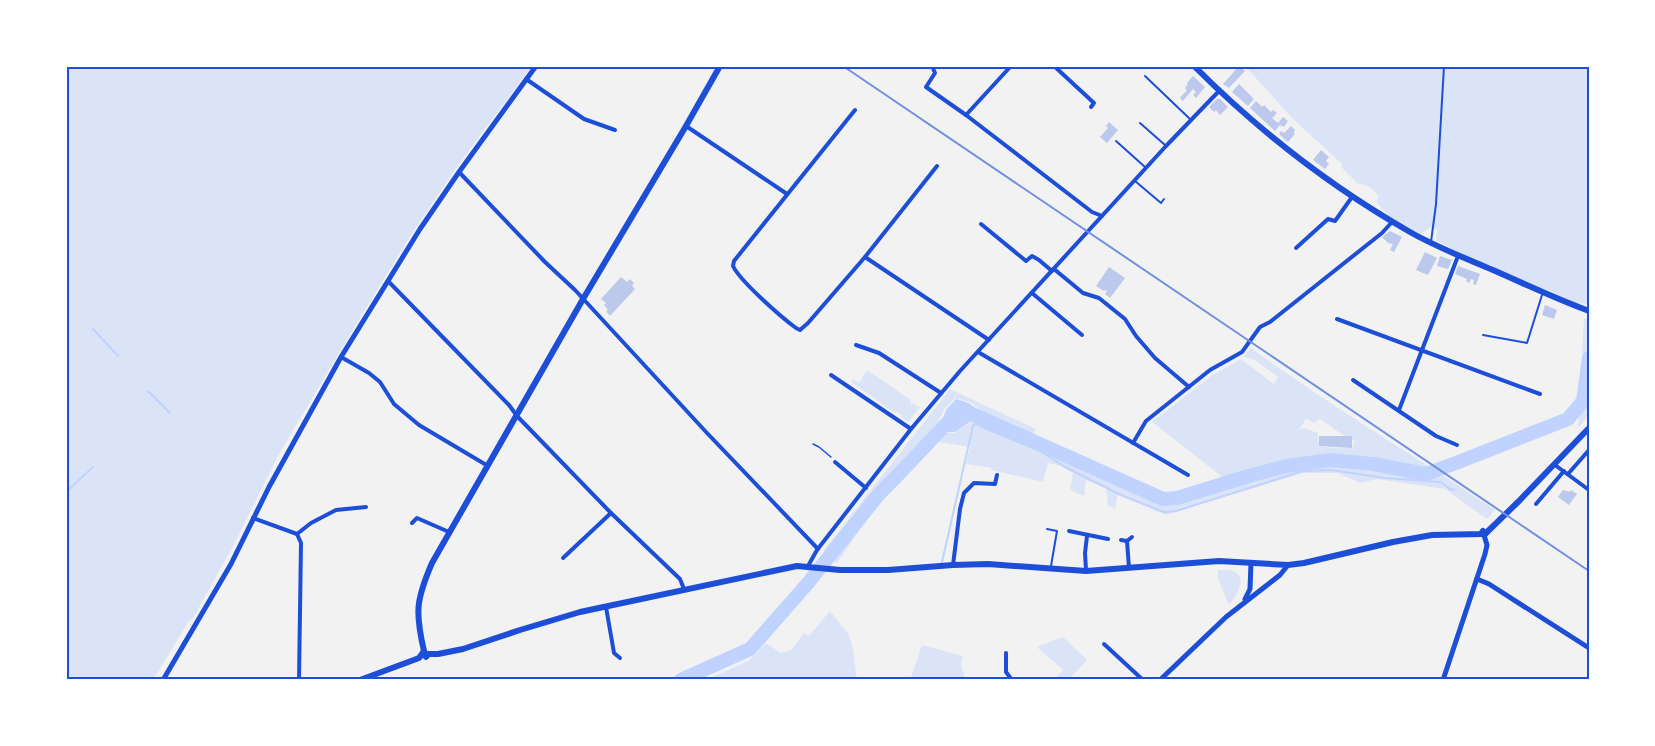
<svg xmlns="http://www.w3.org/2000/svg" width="1655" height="746" font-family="Montserrat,sans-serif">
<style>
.green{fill:#dbe4f7;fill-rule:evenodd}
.water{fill:#bfd3fe}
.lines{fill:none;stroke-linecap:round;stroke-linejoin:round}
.stream{stroke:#bfd3fe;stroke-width:2}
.river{stroke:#bfd3fe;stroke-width:14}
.building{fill:#bdc9ec}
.path{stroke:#1d4ed8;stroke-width:1.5}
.service{stroke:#1d4ed8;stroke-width:2}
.minor{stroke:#1d4ed8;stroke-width:4}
.tertiary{stroke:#1d4ed8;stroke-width:5}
.primary{stroke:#1d4ed8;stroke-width:6}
.rail{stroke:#7290e2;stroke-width:2}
.neatline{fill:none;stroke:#1d4ed8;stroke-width:2}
</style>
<rect width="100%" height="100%" fill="#f2f2f2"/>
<g class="green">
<path d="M66,66h466l-71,95 -50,74 -48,78 -84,141 -47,94 -40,72 -2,-1 -37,61h-87z"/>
<path d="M1245,66h344v240l-7,-3 -5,1 -29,-14 -13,-3 -50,-24 -2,1 -30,-13 -4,-5 -13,-5 1,-12 -8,-1 -8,6 -30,-16 -15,-16 3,-5c-6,-8 -11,-13 -21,-13l-16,-16v-4l-50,-46z"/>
<path d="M1584,318l5,2v95l-11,13z"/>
<path d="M1251,348c79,58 163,107 244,162l-8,9 -42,-30 -68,-10 -17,4 -22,-10h-35l-137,42 -48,-20 -3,13 -7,-2 -2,-18 -20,-8 -2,16 -14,-6 3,-17 -12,-7 -13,-3 -5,19 -52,-12v-2l-25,-4 4,-17 -32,-5 -67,71 -34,50 -7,-5 50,-63 59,-62h15l21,-13 14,-2 56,30h11l11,11 71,32 9,-1 4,6 21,7 58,-20 -78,-61 59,-46 30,-17 33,25 4,-7 -23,-17 -12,-3zM1306,419l9,4 5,-4 23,16 12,6 -3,7 -33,-1 -1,-14 -14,-5 -5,2z"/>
<path d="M867,370l44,30 -1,3 10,4 -12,15 -7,-5 1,-2 -5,-3 -2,1 -44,-31 2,-3 6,4z"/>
<path d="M950,389l86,40 -3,6 -51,-24 -12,-9 -15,-4 -11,11 -8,18 -60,66 -49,61 -3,-4z"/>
<path d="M1218,570c5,0 11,-1 15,1 16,5 3,27 -4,34l-11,-27z"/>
<path d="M830,611l19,24 4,15 4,30h-151l42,-19 18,-18 15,10 10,-3 13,-17 5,3z"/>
<path d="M1063,637l24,23 -19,20h-14l9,-10 -26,-23z"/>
<path d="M922,645l41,11 -2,7 4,17h-55z"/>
</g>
<path class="water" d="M956,399l13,4 18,16h-13l-19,13h-17l8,-22z"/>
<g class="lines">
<g class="stream">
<path d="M93,329l25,27"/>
<path d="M148,391l22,22"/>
<path d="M66,492l27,-25"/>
<path d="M942,562l31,-136 2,-2 65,27 25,16 56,28 43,17 12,-1 127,-40 28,-1 54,8 56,4 10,8 3,-1"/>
</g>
<g class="river">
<path d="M970,413l193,86 14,-1 75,-23 35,-9 43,-6 43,4 53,10 30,-11 112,-44 15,-18 6,-43"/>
<path d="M681,680l69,-31 58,-66 71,-89 18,-18 52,-55"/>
</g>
</g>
<g class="building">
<path d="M1239,66l6,5 -16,17 -6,-4z"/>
<path d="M1193,76l12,11 -9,11 -3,-3 3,-3 -3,-3 -10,12 -3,-3 7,-8 -2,-2 3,-4 -1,-1z"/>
<path d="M1239,84l15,15 -6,7 -16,-14z"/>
<path d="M1217,99h3l8,8 -8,8 -4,-5 -2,2 -5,-5z"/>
<path d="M1256,101l6,6 2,-2 7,7 2,-2 4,3 -5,5 6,5 5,-6 5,4 -4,6 -4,-2 -5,6 -25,-23z"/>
<path d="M1109,122l9,8 -11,13 -7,-6 8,-9 -2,-2z"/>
<path d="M1291,126l4,4 -1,3 1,1 -7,8 -9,-8 2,-3 3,2z"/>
<path d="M1321,150l8,7 -3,4 3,3 -4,5 -12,-9z"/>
<path d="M1390,231l12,6 -8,15 -4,-2 3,-6 -5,-1 -6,-6z"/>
<path d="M1425,252l12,6 -9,17 -12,-5z"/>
<path d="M1440,256l12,4 -4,9 -11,-3z"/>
<path d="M1458,266l22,8 -4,11 -3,-1 1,-4 -3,-1 -2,4 -3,-2 1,-2 -12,-5z"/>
<path d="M1109,267l16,11 -15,20 -5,-4 2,-3 -2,-1 -1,1 -8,-5z"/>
<path d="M621,277l6,5 3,-3 4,4 -2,3 3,3 -25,27 -4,-5 2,-1 -4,-5 2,-2 -5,-4z"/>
<path d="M1545,305l12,5 -3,9 -12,-4z"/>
<path d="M1319,436h33v12l-33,-2z"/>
<path d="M1563,490l7,2 1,-2 6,4 -8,11 -11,-8z"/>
</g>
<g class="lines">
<path class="path" d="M813,444l6,3 12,10"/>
<g class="service">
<path d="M1145,76l46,44"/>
<path d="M1140,123l25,22"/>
<path d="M1116,141l29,26"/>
<path d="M1135,181l26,22 3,-4"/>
<path d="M1431,242l5,-38 8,-138"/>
<path d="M1483,335l44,8 15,-48"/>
<path d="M1047,529l10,2 -6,35"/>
</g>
<g class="minor">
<path d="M932,66l3,7 -9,14 40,28 126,97 10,4"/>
<path d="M1054,66l40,37 -3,4"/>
<path d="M526,79l58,40 31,11"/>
<path d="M855,110l-121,151 -1,5c7,15 48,51 63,62l4,2 8,-7 57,-66 72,-91"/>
<path d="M966,115l45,-49"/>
<path d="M686,126l101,68"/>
<path d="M459,172l86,90 30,28 132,143 111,116"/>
<path d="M981,224l45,37 6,-5 7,4 13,11"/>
<path d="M1296,248l32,-29 7,2 17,-24"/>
<path d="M865,257l124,83"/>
<path d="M1054,269l29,24 16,5 26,21 11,17 19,22 34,29"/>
<path d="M388,281l121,124 8,11 94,97 69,66 4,10"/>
<path d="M1032,293l50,42"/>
<path d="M1337,319l203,75"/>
<path d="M856,345l23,8 62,40"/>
<path d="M978,352l210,123"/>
<path d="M341,357l28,16 11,9 14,22 25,21 69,41"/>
<path d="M831,375l80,54"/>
<path d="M1353,380l83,56 21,9"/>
<path d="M1399,410l59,-154"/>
<path d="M1133,443l13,-22 64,-51 32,-18 18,-25 10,-5 112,-89 10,-11"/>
<path d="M835,462l31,26"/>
<path d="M1555,465l34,25"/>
<path d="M1568,474l21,-24"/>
<path d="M1536,504l28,-33"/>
<path d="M253,518l44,16 4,9 -2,137"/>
<path d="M412,523l5,-5 32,14"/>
<path d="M1069,531l39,8"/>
<path d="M297,534l14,-11 25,-13 30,-3"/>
<path d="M1121,540l6,1"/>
<path d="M563,558l48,-45"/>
<path d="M953,565l7,-56 4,-16 10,-10 21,1 2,-9"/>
<path d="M808,566l9,-16 94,-121 49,-58 206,-225 53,-55"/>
<path d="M1129,568l-2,-27 5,-4"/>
<path d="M1086,570l-1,-17 2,-17"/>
<path d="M606,607l8,46 6,5"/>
<path d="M1104,644l39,36"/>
<path d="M1006,653v19l6,8"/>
</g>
<g class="tertiary">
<path d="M1477,579l12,5 100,64"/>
<path d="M1245,599l5,-10 1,-26"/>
<path d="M163,680l68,-116 38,-77 72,-130 79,-128 39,-57 77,-106"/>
<path d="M1160,680l66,-63 54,-42 8,-10"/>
<path d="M1443,680l42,-126 2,-9 -3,-10"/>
</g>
<g class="primary">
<path d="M1194,66c64,64 137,121 216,166 26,15 55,26 83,38 32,14 63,29 96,41"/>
<path d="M1484,535l35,-34 70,-73"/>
<path d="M424,651c-9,-39 -8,-51 8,-88l151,-264 103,-173 34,-60"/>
<path d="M423,654l3,3 2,-3h10l25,-5 57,-19 60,-18 217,-46 43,4h48l65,-5 35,-1 98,7 133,-10 69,4 16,-2 89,-21 39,-7 49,-1 2,-3 3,2"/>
<path d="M360,680l59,-22 5,-7"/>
</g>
<path class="rail" d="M843,66l746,505"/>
</g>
<rect width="1655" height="746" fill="none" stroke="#ffffff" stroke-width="135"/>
<rect x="68" y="68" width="1520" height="610" class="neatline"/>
</svg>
